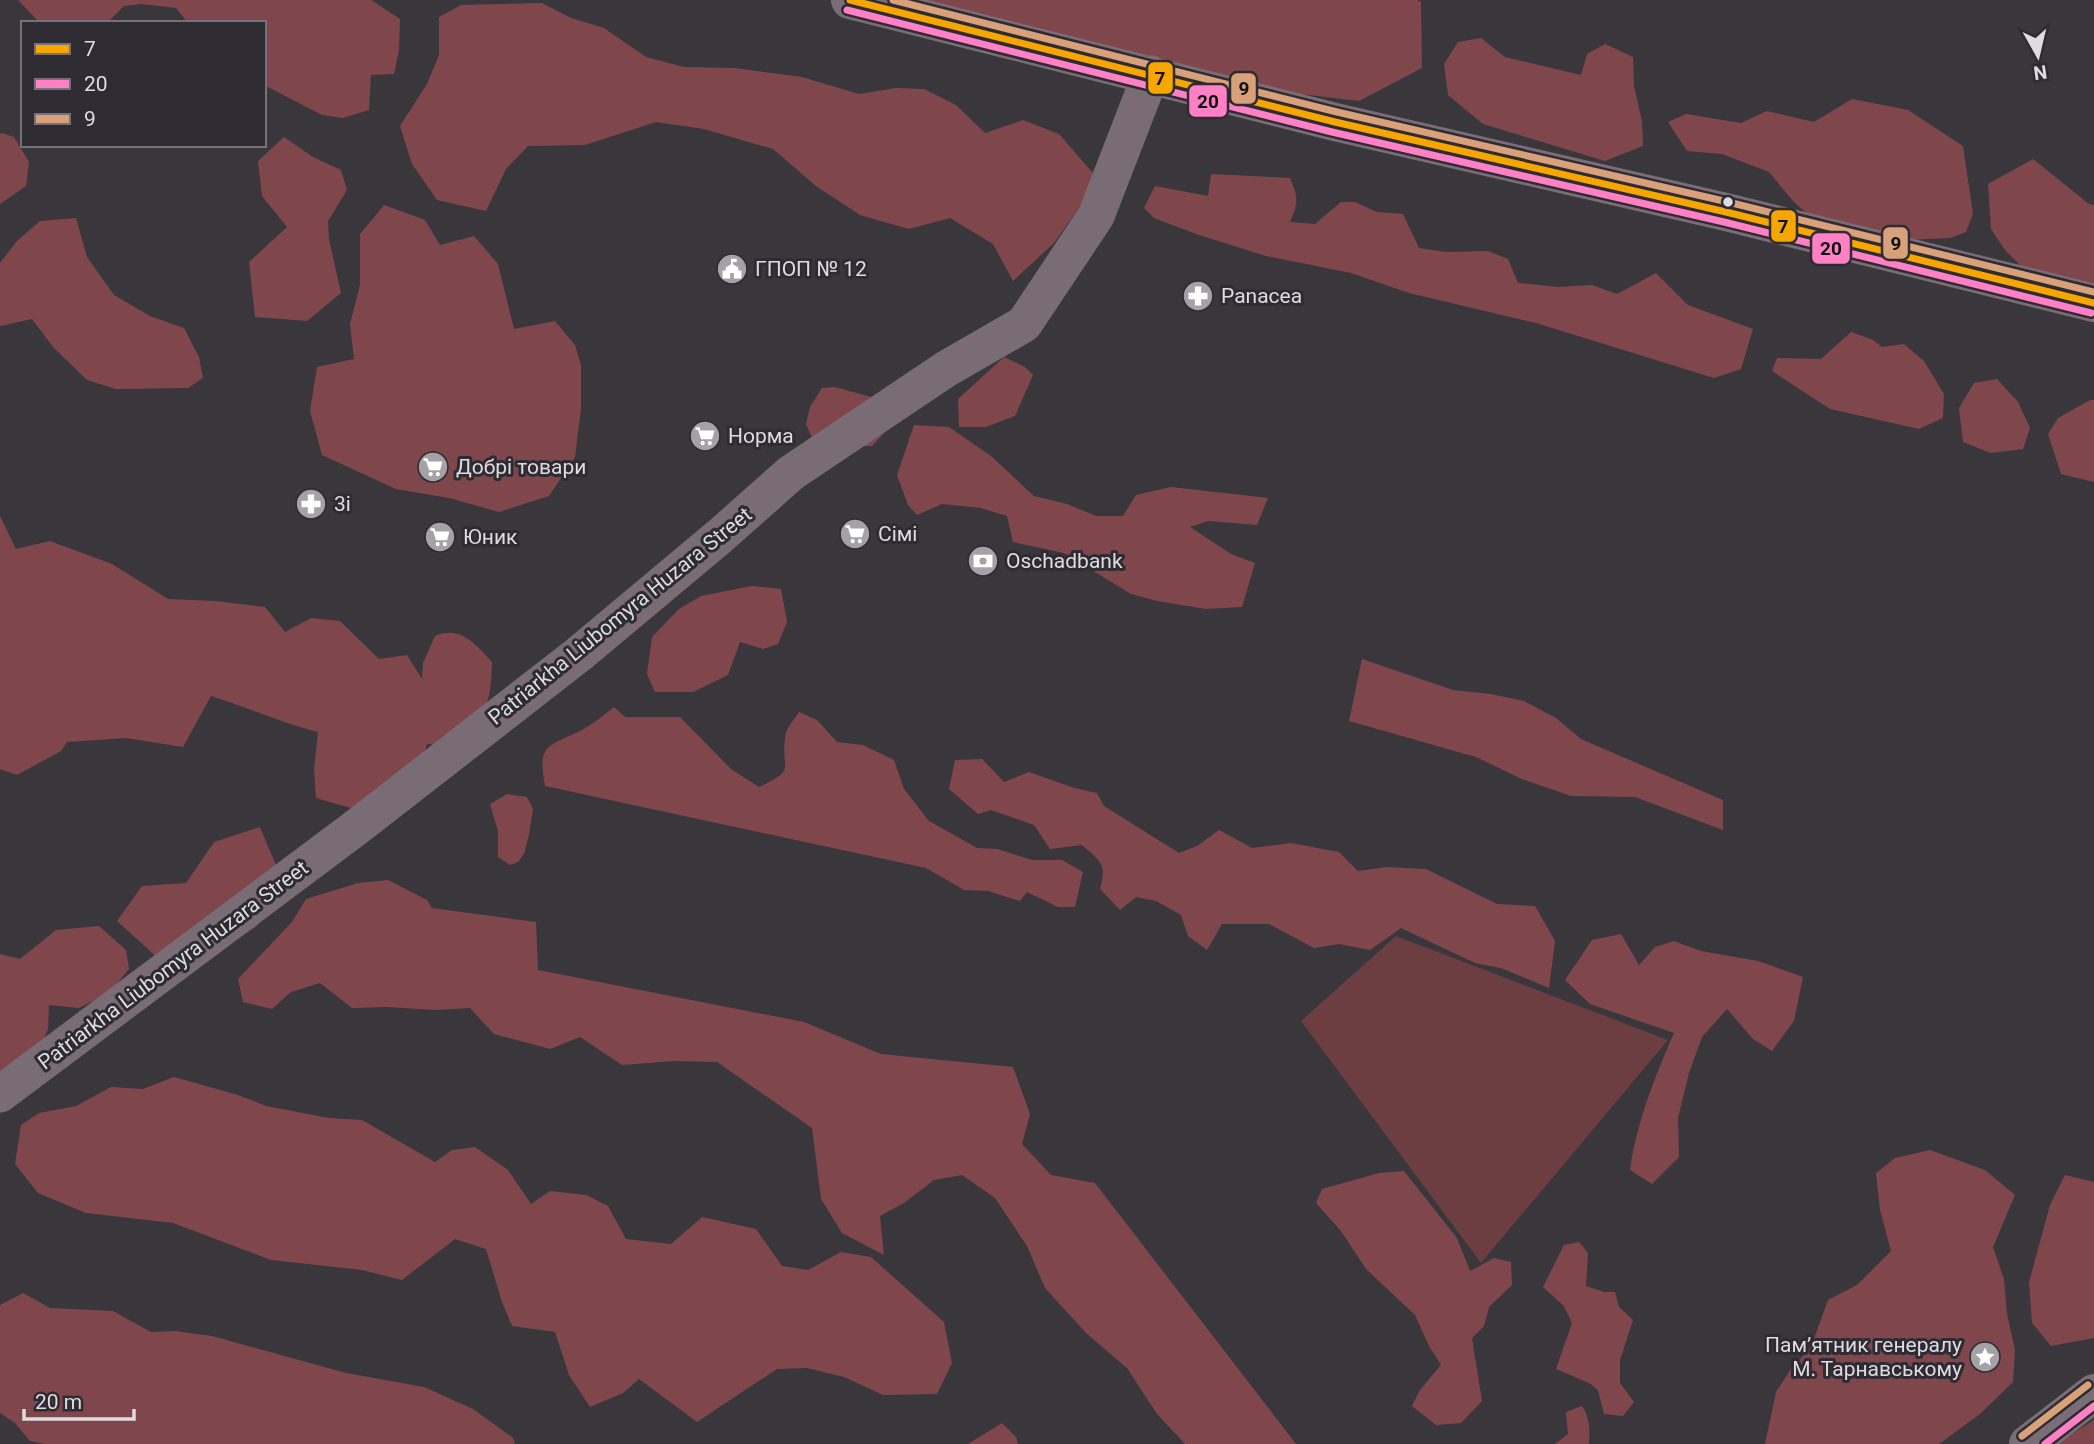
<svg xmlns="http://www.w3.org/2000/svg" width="2094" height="1444" font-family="Roboto,sans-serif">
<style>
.green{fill:#6c3d41}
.forest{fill:#7f474c}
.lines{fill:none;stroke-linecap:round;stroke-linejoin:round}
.minor{stroke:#796c74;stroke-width:37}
.secondary{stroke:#7b6d77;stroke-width:38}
.bus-1-casing{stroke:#2f2b33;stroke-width:12}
.bus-2-casing{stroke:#2f2b33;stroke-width:12}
.bus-3-casing{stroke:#2f2b33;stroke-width:12}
.bus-1{stroke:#f7a600;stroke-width:7}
.bus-2{stroke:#ff80c5;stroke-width:7}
.bus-3{stroke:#d9a179;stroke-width:7}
.bus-dot{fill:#dedbe1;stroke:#2f2b33;stroke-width:2.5}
.labels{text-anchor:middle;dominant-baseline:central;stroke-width:6;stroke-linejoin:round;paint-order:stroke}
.poi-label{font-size:21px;fill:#dedbe1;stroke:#2f2b33;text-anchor:start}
.street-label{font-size:21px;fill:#dedbe1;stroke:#2f2b33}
.line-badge{stroke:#2f2b33;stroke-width:2.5}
.pale-badge-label{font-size:19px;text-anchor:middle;font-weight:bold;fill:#111}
</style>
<rect width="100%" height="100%" fill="#39373c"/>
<path class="green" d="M1396,936l272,104 -187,223 -180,-242z"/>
<g class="forest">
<path d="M18,0h353l29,19 -1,31 -5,24 -23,1 -2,35 -26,8 -21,-3 -58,-30v-62h-76l-12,-15 -34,-4 -18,2 -17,17h-63l-5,-1z"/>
<path d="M841,0h576l4,2 1,66 -63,33 -67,-8z"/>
<path d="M542,3l29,15 33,10 42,29 38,10 51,1 67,9 57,17 37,-6 28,1 32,16 29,28 38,-13 36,14 40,46 -45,63 -41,38 -20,-37 -43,-26 -41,11 -49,-14 -44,-29 -43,-37 -69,-20 -48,-7 -71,23 -57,1 -22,23 -20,42 -49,-11 -25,-36 -12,-38 27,-42 12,-29v-38l22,-12z"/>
<path d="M1481,38l24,19 76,18 6,-21 18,-10 28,13 1,29 8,35 1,25 -38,15 -122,-37 -35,-29 -4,-31 14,-22z"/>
<path d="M1852,99l56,11 55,36 10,68 -7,18 -16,6 -44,2 -90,-18 -23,-21 -24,-29 -47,-18 -35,-3 -19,-29 18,-8 55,9 26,-12 47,11z"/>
<path d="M2,133l12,4 15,25 -3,24 -26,18v-70z"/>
<path d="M284,137l29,20 28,13 6,20 -19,31 1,18 12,54 -34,28 -52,-4 -6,-55 38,-35 -25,-31 -4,-35z"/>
<path d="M2033,159l56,45 5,1v100l-56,-22 -33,-33 -14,-21 -3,-45z"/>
<path d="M1211,174l79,4c9,21 8,25 0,44l25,2 26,-22h14l22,10 26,2 16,34 27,4 42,-1 20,8 10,24 40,4 34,-2 25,9 39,-21 32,32 65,24 -12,40 -27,9 -178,-55 -127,-30 -58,-20 -85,-17 -67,-21 -45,-17 -10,-10 11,-22 53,10z"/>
<path d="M384,205l41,15 15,25 34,-9 24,28 16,65 41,-8 20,24 6,20v43l-6,49 -26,39 -50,16 -50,-14 -53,-9 -74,-34 -12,-44 7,-44 37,-8 -4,-35 10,-39v-51z"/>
<path d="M76,218l11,39 27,38 36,21 34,12 15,29 4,21 -15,10 -72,1 -29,-9 -34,-33 -21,-28 -32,7v-63l17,-22 23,-20z"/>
<path d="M1851,332l22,8 9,7 22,-3 20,17 20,33 -1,24 -24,11 -89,-20 -58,-38 5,-13 44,1z"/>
<path d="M1004,357l21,10 8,8 -18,41 -29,11h-27l-1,-28z"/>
<path d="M1997,379l21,23 12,26 -7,21 -32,4 -28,-11 -4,-34 15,-25z"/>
<path d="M835,387l36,10 23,17 1,7 -23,25 -56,1 -10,-23 4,-17 12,-19z"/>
<path d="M2090,400h4v82l-33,-8 -13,-40 10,-16z"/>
<path d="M914,425l35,2 42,29 43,40 33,8 29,12h27l13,-21 35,-8 97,11 -11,27 -49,-4 -18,6 41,27 24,9 -13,44 -36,2 -49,-8 -26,-7 -67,-41 -51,-11 -6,-26 -26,-8 -39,-4 -25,11 -9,-10 -11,-30z"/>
<path d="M0,516l16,33 34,-8 62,23 56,35 48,2 49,6 20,25 26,-14 29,3 39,38 28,-4 15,24 1,-16 12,-27c26,-11 41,9 57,26 -1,46 -7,49 -35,84l-30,-2 -5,19 -61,48 -45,-13 -2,-29 4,-37c-37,-9 -71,-25 -107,-36l-28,51 -57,-9 -59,4 -6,9 -44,24 -17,-6z"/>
<path d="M752,586l29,3 6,33 -9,22 -15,5 -23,-7 -12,33 -35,17h-38l-8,-18 5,-37 27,-28 22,-13z"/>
<path d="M1362,659l91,31 38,4 33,7 32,17 25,21 142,61v30l-88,-33 -64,-1 -49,-17 -46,-22 -127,-36z"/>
<path d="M614,707l11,10h55l51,52 28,18c38,-18 22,-16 26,-49 0,-9 9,-18 14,-26l18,8 20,22 26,3 31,15 10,29 25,32 48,27 20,1 35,11h30l21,12 -8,35h-17l-31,-15 -7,9 -32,-10 -24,-1 -38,-22 -381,-82c-8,-43 3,-39 37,-56 11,-6 22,-15 32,-23z"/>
<path d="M982,759l22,23 25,-10 45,16 23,5 7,13 75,47 18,-7 22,-16 33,18 39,-5 48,9 19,19 29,-4 39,2 71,35 38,2 20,35 -6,47 -48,-20 -26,-5 -74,-35 -31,22 -31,-6 -25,4 -45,-24h-47l-15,26 -19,-14 -7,-21 -25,-14 -20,-4 -16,13 -20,-21c7,-26 1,-27 -18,-44l-32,4 -16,-24 -43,-15 -13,4 -29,-25 6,-29z"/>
<path d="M507,794l20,3 6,12 -4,25 -5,20 -6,8 -8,3 -12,-8v-26l-8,-27z"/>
<path d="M260,827l18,43 -21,56 -30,20 -67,14 -43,-39 25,-35 44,-3 28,-41z"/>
<path d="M388,880l39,20 5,8 104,14 2,48 266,52 77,32 132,13 17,47 -8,30 29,31 44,8 201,261h-111l-28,-30 -30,-46 -40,-34 -42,-46 -18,-42 -32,-48 -33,-23 -28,5 -30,23 -24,13 4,39 -42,-22 -21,-34 -9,-71 -95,-66 -43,-1 -52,4 -42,-28 -30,12 -56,-15 -24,-26 -34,2 -49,-3 -35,1 -32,-25 -29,9 -19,17 -29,-7 -5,-23 54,-57 14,-23 52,-16z"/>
<path d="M99,926l27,24 3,19 -20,24 -30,15 -30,-3 -1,24 -16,40 -32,28v-143l20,5 36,-29z"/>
<path d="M1621,934l18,31 16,-18 19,-6 27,10 57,10 45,16 -9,44 -22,30 -19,-12 -26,-30 -25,28 -13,36 -11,45 1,39 -27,27 -22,-14c7,-49 24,-91 44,-137l-84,-29 -25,-24 27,-40z"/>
<path d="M174,1077l64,18 28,11 63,12 33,2 73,42 17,-12 23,-3 33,23 23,34 19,-13 36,4 22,11 18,33 45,5 31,-27 54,12 26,37 26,4 33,-18 30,5 73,65 8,41 -15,31 -54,1 -39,-18 -37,-9 -30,1 -80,53 -58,-43 -16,14 -33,14 -21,-32 -14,-43 -43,-6 -10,-24 -16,-53 -31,-10 -53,41 -40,-10 -91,-10 -98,-37 -87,-10 -48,-20 -23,-29 6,-39 18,-12 37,-7 35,-19 32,2z"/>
<path d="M1930,1150l55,20 30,25 -22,52 11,32 3,35 8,36 -2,32 -33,32 -41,30h-174l11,-52 15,-23 20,-22 17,-47 29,-15 34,-34 -11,-41 -4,-37 19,-15z"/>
<path d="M1404,1171l53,67 13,33 24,-13 17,4 1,23 -23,22 -5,19 -12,12 10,63 -21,22 -25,2 -24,-19 8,-16 21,-25 -12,-19 -14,-31 -49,-46 -25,-38 -25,-28 6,-14 57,-16z"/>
<path d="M2065,1175l29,7v156l-43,8 -19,-23 -3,-41 21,-77z"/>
<path d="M1579,1242l9,11 -2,33 18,6h11l4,15 14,13 -13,40v23l14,19 -11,14 -19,-2 -6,-24 -9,-7 -33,-14 16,-46 -8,-17 -21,-19 21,-42z"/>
<path d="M23,1293l27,15 63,3 38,21 24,-1 37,5 134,37 78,14 49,22 40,29 2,6h-470l-15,-3 -15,-18 -15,-10v-108z"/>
<path d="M1582,1406c8,12 8,24 7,38h-34l13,-10 -2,-22z"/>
<path d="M2094,1420v24h-38z"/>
<path d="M1002,1423l14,14 2,7h-50z"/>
</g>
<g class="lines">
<path class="minor" d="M0,1094l358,-268 221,-172 141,-118 71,-63 155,-104 78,-45 72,-108 55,-142"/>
<g class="secondary">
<path d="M850,0l485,122 391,90 368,91"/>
<path d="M2028,1444l66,-51"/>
</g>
<g class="bus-1-casing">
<path id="bus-1" d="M850,0l485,122 391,90 368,91"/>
</g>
<g class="bus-2-casing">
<g id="bus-2">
<path d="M847,10l485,122 392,90 367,91"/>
<path d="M2045,1444l49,-38"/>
</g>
</g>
<g class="bus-3-casing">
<g id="bus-3">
<path d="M893,0l444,112 391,90 366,90"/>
<path d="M2022,1436l66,-51"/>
</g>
</g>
<use href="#bus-1" class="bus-1"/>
<use href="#bus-2" class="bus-2"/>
<use href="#bus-3" class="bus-3"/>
</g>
<defs>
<g id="civic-disc" transform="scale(1.575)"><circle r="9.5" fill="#a4a2a7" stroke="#2f2b33"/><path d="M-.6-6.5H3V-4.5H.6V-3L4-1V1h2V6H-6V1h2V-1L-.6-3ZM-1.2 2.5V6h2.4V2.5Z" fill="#fff"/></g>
<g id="pharmacy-disc" transform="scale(1.575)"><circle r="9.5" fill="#a4a2a7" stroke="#2f2b33"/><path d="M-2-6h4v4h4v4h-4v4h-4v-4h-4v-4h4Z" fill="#fff"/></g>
<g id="supermarket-disc" transform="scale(1.575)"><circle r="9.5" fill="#a4a2a7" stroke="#2f2b33"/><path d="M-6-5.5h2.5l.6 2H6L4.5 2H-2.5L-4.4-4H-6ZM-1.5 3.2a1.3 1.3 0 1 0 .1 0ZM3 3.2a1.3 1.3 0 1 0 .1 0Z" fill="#fff"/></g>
<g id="bank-disc" transform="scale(1.575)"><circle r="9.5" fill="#a4a2a7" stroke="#2f2b33"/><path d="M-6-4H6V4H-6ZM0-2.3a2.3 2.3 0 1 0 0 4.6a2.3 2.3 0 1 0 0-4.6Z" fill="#fff"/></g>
<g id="sight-disc" transform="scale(1.575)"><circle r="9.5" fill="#a4a2a7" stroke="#2f2b33"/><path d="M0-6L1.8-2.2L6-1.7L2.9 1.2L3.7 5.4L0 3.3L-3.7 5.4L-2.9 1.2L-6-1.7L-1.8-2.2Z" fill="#fff"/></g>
</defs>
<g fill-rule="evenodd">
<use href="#civic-disc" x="732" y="269"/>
<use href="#pharmacy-disc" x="1198" y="296"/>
<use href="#supermarket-disc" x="705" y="436"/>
<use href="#supermarket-disc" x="433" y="467"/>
<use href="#pharmacy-disc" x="311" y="504"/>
<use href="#supermarket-disc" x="855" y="534"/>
<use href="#supermarket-disc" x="440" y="537"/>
<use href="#bank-disc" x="983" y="561"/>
<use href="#sight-disc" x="1985" y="1357"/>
</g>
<circle class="bus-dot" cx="1728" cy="202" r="6"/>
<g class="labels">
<g class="poi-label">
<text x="755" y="269">ГПОП № 12</text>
<text x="1221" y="296">Panacea</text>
<text x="728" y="436">Норма</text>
<text x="456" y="467">Добрі товари</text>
<text x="334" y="504">3i</text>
<text x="878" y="534">Сімі</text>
<text x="463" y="537">Юник</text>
<text x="1006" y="561">Oschadbank</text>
<text x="1962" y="1345" text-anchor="end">Пам’ятник генералу<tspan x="1962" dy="24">М. Тарнавському</tspan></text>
</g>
<g class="street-label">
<text transform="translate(620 616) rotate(-39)">Patriarkha Liubomyra Huzara Street</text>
<text transform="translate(173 965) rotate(-37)">Patriarkha Liubomyra Huzara Street</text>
</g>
</g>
<g class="line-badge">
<rect x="1147" y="61" width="27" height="34" rx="7" fill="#f7a600"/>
<rect x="1230" y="72" width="27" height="33" rx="7" fill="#d9a179"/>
<rect x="1188" y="84" width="40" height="34" rx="7" fill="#ff80c5"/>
<rect x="1770" y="209" width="27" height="34" rx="7" fill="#f7a600"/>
<rect x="1882" y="226" width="27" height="34" rx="7" fill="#d9a179"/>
<rect x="1811" y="232" width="40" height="33" rx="7" fill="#ff80c5"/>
</g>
<g class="pale-badge-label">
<text x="1160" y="85">7</text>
<text x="1244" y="95">9</text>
<text x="1208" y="108">20</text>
<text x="1783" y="233">7</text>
<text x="1896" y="250">9</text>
<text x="1831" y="255">20</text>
</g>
<rect x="21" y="21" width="245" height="126" fill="#2f2b33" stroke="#757179" stroke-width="2"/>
<rect x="35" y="44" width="35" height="10" fill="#f7a600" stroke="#757179" stroke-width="2"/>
<text x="84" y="56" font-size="21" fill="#dedbe1">7</text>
<rect x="35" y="79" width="35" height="10" fill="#ff80c5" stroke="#757179" stroke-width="2"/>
<text x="84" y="91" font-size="21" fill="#dedbe1">20</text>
<rect x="35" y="114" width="35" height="10" fill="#d9a179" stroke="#757179" stroke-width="2"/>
<text x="84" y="126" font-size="21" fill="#dedbe1">9</text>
<g transform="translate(2038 56) rotate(172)" stroke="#2f2b33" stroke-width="5" paint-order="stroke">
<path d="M0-5L12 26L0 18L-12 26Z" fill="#dedbe1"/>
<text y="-10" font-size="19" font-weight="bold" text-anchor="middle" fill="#dedbe1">N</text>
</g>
<path d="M24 1409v10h110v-10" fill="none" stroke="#dedbe1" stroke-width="3.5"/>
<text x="35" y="1409" font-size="21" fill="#dedbe1" stroke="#2f2b33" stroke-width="5" paint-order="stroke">20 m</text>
</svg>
